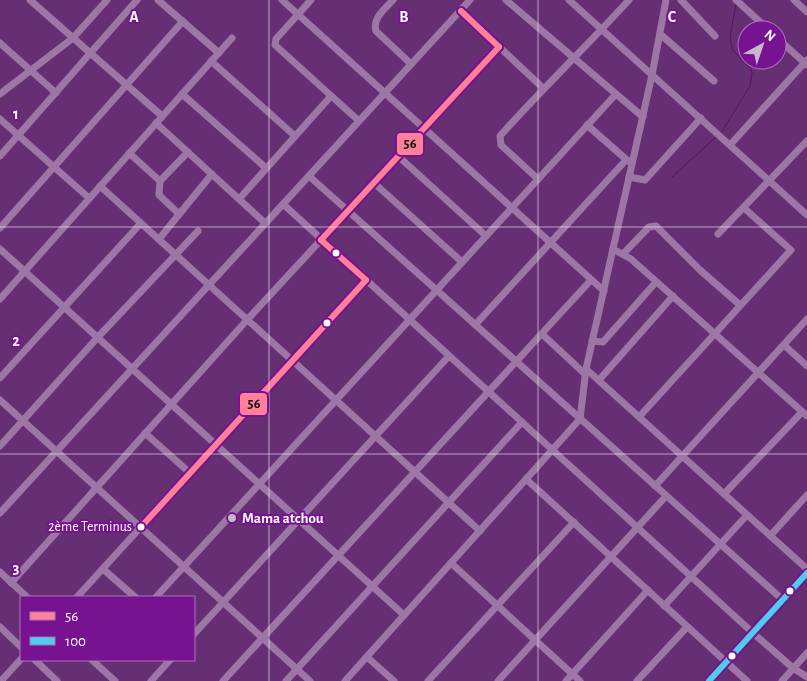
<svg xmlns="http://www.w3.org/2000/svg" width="807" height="681" font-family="'Alegreya Sans',sans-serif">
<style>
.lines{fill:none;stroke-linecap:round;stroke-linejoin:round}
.stream{stroke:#5b0e6d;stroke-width:1}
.minor{stroke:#9d76a6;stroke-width:7}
.bus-1-casing{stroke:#771290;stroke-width:10}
.bus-2-casing{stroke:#771290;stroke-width:10}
.bus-1{stroke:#ff8098;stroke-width:6}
.bus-2{stroke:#4dcfeb;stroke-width:6}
.grid{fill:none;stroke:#fff;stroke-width:1;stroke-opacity:0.55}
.bus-dot{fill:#fff;stroke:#771290;stroke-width:2}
.poi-dot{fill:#c9b6ce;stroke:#771290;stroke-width:2}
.labels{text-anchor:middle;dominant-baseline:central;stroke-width:4;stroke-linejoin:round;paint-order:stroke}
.bus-label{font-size:14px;fill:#fff;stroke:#771290;text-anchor:end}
.poi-label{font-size:15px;font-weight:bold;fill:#fff;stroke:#771290;text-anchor:start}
.grid-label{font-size:16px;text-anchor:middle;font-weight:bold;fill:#fff;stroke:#771290;stroke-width:4;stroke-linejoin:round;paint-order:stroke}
.line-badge{stroke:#771290;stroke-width:2}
.pale-badge-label{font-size:14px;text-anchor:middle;font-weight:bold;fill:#111}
</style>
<rect width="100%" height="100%" fill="#662f73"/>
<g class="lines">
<g class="stream">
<path d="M721,133l29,-47 2,-12 -1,-5 -19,-20 -2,-12 6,-32"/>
<path d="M672,177l44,-40"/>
</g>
<g class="minor">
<path d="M30,0l132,116"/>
<path d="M158,0l61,53"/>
<path d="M282,0l322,291"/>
<path d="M311,0l-35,39 -1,6 84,76"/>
<path d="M393,0c-8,9 -21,18 -17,31l35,33"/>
<path d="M506,0l137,117"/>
<path d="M569,0l238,215"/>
<path d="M681,0l34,36"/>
<path d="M736,0l33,30"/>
<path d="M794,0l13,12"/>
<path d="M461,11l82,77"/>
<path d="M660,34l54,47"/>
<path d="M777,38l30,27"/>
<path d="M0,43l56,50"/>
<path d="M211,61l84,75"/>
<path d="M0,94l73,-56 34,-38"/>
<path d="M182,94l84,74"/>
<path d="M0,119l89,79"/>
<path d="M156,123l109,100"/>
<path d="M587,125l41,36"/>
<path d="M730,145l77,-85"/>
<path d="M129,153l31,28 -1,14 20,19"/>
<path d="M0,156l137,-156"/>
<path d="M398,156l88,80"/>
<path d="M309,176l474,424"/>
<path d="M629,177l16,3 56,-62"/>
<path d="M538,179l-37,-34 -1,-9c42,-47 87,-90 129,-136"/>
<path d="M160,181l28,-29"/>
<path d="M374,183l88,79"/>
<path d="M100,186l380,345"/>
<path d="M239,199l92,-103"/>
<path d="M283,204l470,429 40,35 14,9"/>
<path d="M0,228l183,-207"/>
<path d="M718,234l89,-93"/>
<path d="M159,239l53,-65"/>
<path d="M0,249l404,366"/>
<path d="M613,249l18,10 176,157"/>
<path d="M623,254l26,-27 7,-1 44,44 40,35"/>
<path d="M0,299l232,-261"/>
<path d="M475,325l151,-165"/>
<path d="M542,334l43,40"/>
<path d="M592,341l11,1 53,-60"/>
<path d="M784,345l23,21"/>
<path d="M586,369l221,200"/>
<path d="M0,378l141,-155"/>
<path d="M599,380l74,-84"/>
<path d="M0,400l310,281"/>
<path d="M639,417l152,-167 -47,-42"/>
<path d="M145,433l45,40"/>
<path d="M0,446l98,-109 100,-106"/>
<path d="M526,479l221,202"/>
<path d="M655,486l152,-167"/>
<path d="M724,494l78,-82"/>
<path d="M0,513l470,-513"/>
<path d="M770,536l37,-41"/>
<path d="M451,563l129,118"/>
<path d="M103,569l32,28"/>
<path d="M0,572l27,25"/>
<path d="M11,583l236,-263 252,-273"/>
<path d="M77,597l289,-317"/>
<path d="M156,597l460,-503"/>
<path d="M664,606l83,-91"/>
<path d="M0,627l21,20"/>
<path d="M194,634l255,-278"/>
<path d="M367,657l27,24"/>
<path d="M35,660l22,21"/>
<path d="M92,660l23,21"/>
<path d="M1,681l20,-22"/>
<path d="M151,681l19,-21"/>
<path d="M223,681l368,-401"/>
<path d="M286,681l236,-259"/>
<path d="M345,681l235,-262 6,-50 66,-294 14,-75"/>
<path d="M428,681l146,-159"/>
<path d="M498,681l168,-185"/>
<path d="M566,681l82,-91"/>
<path d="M637,681l50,-54"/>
<path d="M709,681l98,-108"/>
<path d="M782,681l25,-28"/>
</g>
<g class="bus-1-casing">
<g id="bus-1">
<path d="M461,11l38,36"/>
<path d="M321,240l178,-193"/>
<path d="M321,240l45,40"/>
<path d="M141,527l225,-247"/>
</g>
</g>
<g class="bus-2-casing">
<path id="bus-2" d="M709,681l98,-108"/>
</g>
<use href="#bus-1" class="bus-1"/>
<use href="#bus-2" class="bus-2"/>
</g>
<path class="grid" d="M269,0v681M538,0v681M0,227h807M0,454h807"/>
<g class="bus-dot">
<circle cx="336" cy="253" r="4.5"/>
<circle cx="327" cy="323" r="4.5"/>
<circle cx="141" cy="527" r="4.5"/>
<circle cx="790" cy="591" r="4.5"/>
<circle cx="732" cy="656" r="4.5"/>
</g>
<circle class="poi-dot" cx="232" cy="518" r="5"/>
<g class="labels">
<g class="bus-label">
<text x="132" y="527">2ème Terminus</text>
</g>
<g class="poi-label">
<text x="242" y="518">Mama atchou</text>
</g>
</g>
<g class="grid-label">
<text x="134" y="22">A</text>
<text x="404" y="22">B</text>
<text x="672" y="22">C</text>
<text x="16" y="119">1</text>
<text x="16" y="346">2</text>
<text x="16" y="573">3</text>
</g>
<g class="line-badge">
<rect x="396" y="132" width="28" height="24" rx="5" fill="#ff8098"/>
<rect x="239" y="392" width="29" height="24" rx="5" fill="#ff8098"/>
</g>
<g class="pale-badge-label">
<text x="410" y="148">56</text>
<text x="254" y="408">56</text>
</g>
<rect x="20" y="596" width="175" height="65" fill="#771290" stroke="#ad71bc"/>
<rect x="30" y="612" width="25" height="8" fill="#ff8098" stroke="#ad71bc"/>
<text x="65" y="621" font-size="15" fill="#ffffff">56</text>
<rect x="30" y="637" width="25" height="8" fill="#4dcfeb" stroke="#ad71bc"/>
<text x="65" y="646" font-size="15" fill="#ffffff">100</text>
<g transform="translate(762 45) rotate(40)"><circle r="24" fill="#771290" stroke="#ad71bc"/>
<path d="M0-4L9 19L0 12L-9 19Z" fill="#c9b6ce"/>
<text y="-8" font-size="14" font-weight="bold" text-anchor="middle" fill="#ffffff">N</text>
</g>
</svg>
